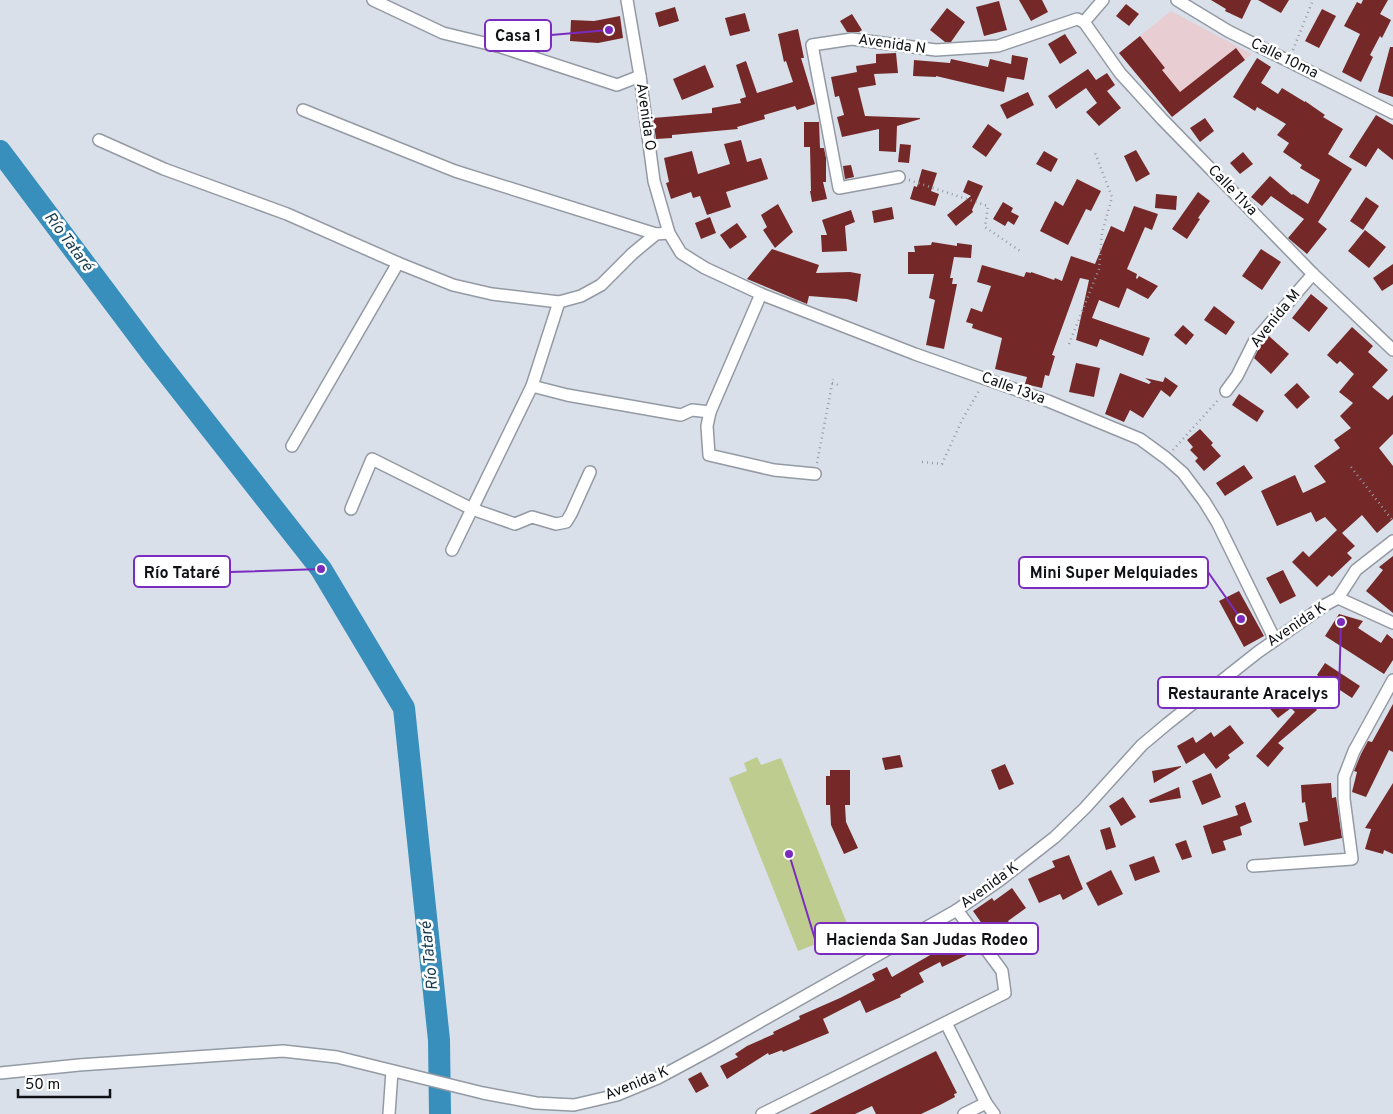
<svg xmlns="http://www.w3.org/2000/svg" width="1393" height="1114" font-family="Overpass,sans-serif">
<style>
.industrial{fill:#e8ced2}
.green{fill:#becc90}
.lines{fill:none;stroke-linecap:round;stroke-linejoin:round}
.river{stroke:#388fbc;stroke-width:22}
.building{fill:#742928}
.minor-casing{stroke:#949aa4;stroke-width:14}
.path{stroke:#959aa2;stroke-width:2.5;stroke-dasharray:1 4;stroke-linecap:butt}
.minor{stroke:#fff;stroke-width:11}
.labels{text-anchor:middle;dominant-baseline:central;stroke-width:5;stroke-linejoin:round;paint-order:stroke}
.street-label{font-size:15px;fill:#0f1115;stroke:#fff}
.water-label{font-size:16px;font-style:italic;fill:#163b4f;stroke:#fff}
.leader{fill:none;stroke:#7b2cbf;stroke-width:2}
.callout-dot{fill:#7b2cbf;stroke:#fff;stroke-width:2}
.callout{fill:#fff;stroke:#7b2cbf;stroke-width:2}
.callout-label{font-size:16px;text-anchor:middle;font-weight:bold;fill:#0f1115}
</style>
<rect width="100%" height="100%" fill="#d9e0ea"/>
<path class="industrial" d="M1171,11l81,43 -80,63 -53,-64z"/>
<path class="green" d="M757,757l4,8 20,-7 69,173 -52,20 -69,-173 18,-7 -3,-8z"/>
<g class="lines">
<path class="river" d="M0,151l153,204 168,214 83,139 35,332 1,74"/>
</g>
<g class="building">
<path d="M1019,0h23l6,12 -17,9z"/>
<path d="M1211,0h40l-9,19 -17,-8 1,-2z"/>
<path d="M1258,0h31l-8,13z"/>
<path d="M1363,0h25l-8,14 11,6 -9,18 -2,-2 -10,19 3,2 -12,25 -19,-10 18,-38 -16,-8 13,-24 4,2z"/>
<path d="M999,1l8,29 -23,6 -8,-29z"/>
<path d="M1126,4l13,10 -10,12 -13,-10z"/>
<path d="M675,7l4,14 -20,6 -4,-14z"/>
<path d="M947,8l18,14 -14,20h-6l-15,-12z"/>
<path d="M1322,9l14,7 -17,32 -14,-7z"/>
<path d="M745,13l5,18 -20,5 -5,-18z"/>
<path d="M852,14l10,16 -3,2h-12l-7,-11z"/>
<path d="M620,16l3,22 -25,5 -28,-2 1,-21 23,1z"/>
<path d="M798,29l6,29h-3l14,46 -18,6 -2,-4 -31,9 1,4 -28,8 1,2 -66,6v3l-16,1 -3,-21 59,-5v-5l29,-5 -1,-4 6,-2 -10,-32 10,-4 11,32 36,-11 -7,-21 -2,1 -6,-28z"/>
<path d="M1065,34l12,19 -17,11 -12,-20z"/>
<path d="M1140,36l25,32 -3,2 18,22 56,-44 9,12 -73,57 -53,-64z"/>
<path d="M1390,47h3v50l-15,-5z"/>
<path d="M896,53l2,20 -24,1 2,11 -18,3 7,28 55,2v1l-23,7 -1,26 -17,-1v-22l-37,8 -5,-20 7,-2 -5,-19 -4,1 -4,-20 26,-5 -1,-6 20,-3v-9z"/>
<path d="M1012,55l16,3 -4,22 -17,-3 -3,15 -68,-16v1l-23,-1 1,-16 36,3 1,-4 37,8 2,-8 21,5z"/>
<path d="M1257,58l14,9 -10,16 17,11 4,-6 23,14v-1l20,14 -2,2 20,12 -15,25 24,15 -34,53 9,7 -20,25 -19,-16 16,-19 -33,-23 -9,10 -11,-9 19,-21 22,19 1,-1 15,10 12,-24 -20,-12 2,-3 -19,-13 6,-9 -12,-8 9,-11 -29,-17 -2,4 -22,-14z"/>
<path d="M705,65l9,22 -32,13 -9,-21z"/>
<path d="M1088,69l8,11 11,-7 8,12 -8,6 14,17 -22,18 -13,-14 11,-9 -11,-15 -30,21 -8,-13z"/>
<path d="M1028,92l6,13 -27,14 -7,-14z"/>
<path d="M1376,115l17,10v35l-15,-12 -12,19 -17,-10z"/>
<path d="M1205,118l9,13 -14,11 -10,-14z"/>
<path d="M804,122h15l1,26h4l2,10v24h-3l4,17 -15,3 -2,-11h1l-1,-44h-6z"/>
<path d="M988,124l14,10 -16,23 -14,-10z"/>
<path d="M741,140l6,22 14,-4 7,21 -42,13 5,15 -24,8 -7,-19 -7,2 -2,-6 -20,7 -5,-16 3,-1 -5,-24 28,-7 6,23 32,-10 -6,-20z"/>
<path d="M900,144l11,1 -2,18 -11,-1z"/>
<path d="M1136,150l14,24 -14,8 -12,-26z"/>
<path d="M1044,151l14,8 -7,13 -15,-8z"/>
<path d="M1243,152l10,12 -13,10 -10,-11z"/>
<path d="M851,165l3,12 -9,2 -2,-13z"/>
<path d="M922,169l15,4 -6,18 8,3 -4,12 -25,-7 4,-13 3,1z"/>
<path d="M1077,179l24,12 -10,20 -5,-2 -18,36 -28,-14 15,-30 8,5z"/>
<path d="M968,180l15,6 -11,24 1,2 -17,14 -9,-11 24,-19 -8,-4z"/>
<path d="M1198,192l12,9 -12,17 2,1 -13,20 -15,-10z"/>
<path d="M1156,194l21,2 -1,14 -21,-2z"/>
<path d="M1366,197l13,9 -16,24 -13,-9z"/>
<path d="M1003,202l10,6 -2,4 8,4 -5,9 -6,-4 -3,5 -12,-7z"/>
<path d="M778,204l15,28 -18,16 -12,-18 4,-3 -6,-12z"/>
<path d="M1134,206l24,8 -6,16 -7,-3 -18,42 10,5 -1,4 1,1 2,-3 19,10 -10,13 -21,-11 -8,20 -20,-8 -7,18 58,20 -7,18 -43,-17 -3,8 -21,-7 13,-60 -9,-2 -28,77 3,1 -6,20 -4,-1 -3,13 -17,-4 2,-7 -32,-8 7,-31 -30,-10 1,-4 -7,-2 5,-14 11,4 9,-26 -14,-4 5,-17 42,12 2,-5 5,1v-1l23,8 1,-2 7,3 9,-25 24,8 16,-38 13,6z"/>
<path d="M892,207l2,12 -20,4 -2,-12z"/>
<path d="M851,210l4,12 -10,4 2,25 -25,1 -1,-17h6l-5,-15z"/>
<path d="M710,217l6,16 -15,6 -6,-16z"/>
<path d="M737,223l10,14 -17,12 -10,-14z"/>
<path d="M1365,230l21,17 -17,21 -21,-17z"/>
<path d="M932,242l25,4v-3l15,2 -1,13 -17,-1 -4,21h3l-1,6h5l-13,65 -18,-4 9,-45 -6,-2 5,-24h-26v-22h7l-1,-6 17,-1z"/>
<path d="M772,249l47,16 -3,8 34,-1 11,2 -4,28 -10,-3 -38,-3 -2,8 -60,-25z"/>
<path d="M1261,249l20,13 -19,28 -20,-14z"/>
<path d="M1393,264v20l-11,7 -9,-13z"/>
<path d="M1311,294l17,14 -19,24 -17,-14z"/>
<path d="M1214,306l21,16 -9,13 -22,-15z"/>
<path d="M1183,325l11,10 -8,10 -12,-10z"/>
<path d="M1352,327l21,19 -5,6 20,18 -16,17 16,13 5,-5v39l-14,14 14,18v53l-16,14 -15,-18 -20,18 13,13 -8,7 5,5 -20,19 -3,-2 -12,12 -25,-25 11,-11 6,6 28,-27 -12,-13 -9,5 -5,-10 -34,14 -16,-35 34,-16 8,18 23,-11 -12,-16 26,-18 -6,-8 17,-12 -11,-12 13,-13 -14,-11 15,-18 -14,-13 -3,3 -10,-9z"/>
<path d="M1269,336l20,18 -18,20 -17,-16 6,-12z"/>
<path d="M1076,363l24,5 -6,29 -25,-5z"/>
<path d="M1120,373l29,11 2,-2 -6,-4 18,4 2,-5 13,9 -8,11 -9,-7 -18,28 -13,-8 -6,12 -19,-8z"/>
<path d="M1297,383l13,14 -13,12 -13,-14z"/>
<path d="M1239,394l25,17 -7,11 -25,-17z"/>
<path d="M1200,429l13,14 -2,2 10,11 -17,15 -9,-10 3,-3 -8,-8 3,-3 -6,-7z"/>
<path d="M1244,465l9,13 -28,18 -9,-13z"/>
<path d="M1393,556v57l-27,-22 17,-21 -4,-3z"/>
<path d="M1283,570l13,26 -16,8 -14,-26z"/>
<path d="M1239,591l25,45 -20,11 -25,-46z"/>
<path d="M1339,614l24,7 -5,7 23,15 6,-9 6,5v21l-9,14 -59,-38z"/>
<path d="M1325,663l35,23 -8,12 -35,-23z"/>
<path d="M1293,681l24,29 -39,33 6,5 -16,19 -12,-11 39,-44 -4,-4 -13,10 -12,-14z"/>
<path d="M1393,704v48l-4,-2 -23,47 -14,-5 5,-20 -3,-1 7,-17 7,-13 4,1z"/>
<path d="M1230,725l14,18 -16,12 2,3 -14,11 -12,-16 -18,11 -9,-18 16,-9 3,6 15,-11 3,5z"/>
<path d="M900,755l3,12 -18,3 -3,-12z"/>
<path d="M1005,764l9,20 -15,6 -8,-20z"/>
<path d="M1181,766v1l-27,16 -2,-12z"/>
<path d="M830,770h20v35h-5l1,17 12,26 -14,6 -13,-29 -1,-20h-4v-29h4z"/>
<path d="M1211,773l10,24 -19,8 -10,-24z"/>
<path d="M1331,783l1,15 4,-1 6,41 -38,8 -5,-23 9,-2 -3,-19 -3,1 -1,-18z"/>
<path d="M1393,783v71l-9,-4 -1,4 -18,-5 6,-20 -6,-1z"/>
<path d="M1179,787l2,11 -31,5 -1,-3z"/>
<path d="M1123,797l13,20 -15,9 -12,-20z"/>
<path d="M1245,802l7,20 -12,5 2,8 -19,6 3,9 -14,4 -9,-28 35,-11 -3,-9z"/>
<path d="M1110,827l6,20 -10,3 -6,-20z"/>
<path d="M1186,840l6,17 -10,3 -7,-16z"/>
<path d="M1069,855l14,34 -20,11 -3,-6 -21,9 -11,-24 27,-12 -3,-6z"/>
<path d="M1154,856l6,16 -25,9 -6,-16z"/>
<path d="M1111,870l12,24 -25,12 -12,-23z"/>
<path d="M1012,888l14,20 -18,13 3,5 -19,12 -19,-27 19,-13 2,3z"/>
<path d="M958,939l9,16 -25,12 -2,-5 -21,11 5,9 -24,13 1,2 -35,16 -6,-13 -37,19 6,14 -46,19 -1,-2 -13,5 -1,-2 -41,26 -7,-13 18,-9 -3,-3 12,-8 27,-12 -1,-2 27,-13 -1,-3 41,-18 35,-18 -3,-6 15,-7 5,10z"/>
<path d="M936,1051l21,42 -3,1 1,3 -15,8 -19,9h-45l-4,-8 -17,8h-46z"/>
<path d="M701,1072l8,14 -13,7 -8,-14z"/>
</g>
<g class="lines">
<g class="minor-casing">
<g id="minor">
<path d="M373,0l70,33 58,14 116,38 23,-9"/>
<path d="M627,0l13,76 14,105 15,52 12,20 24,15 56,26 154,60 133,47 92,38 26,19 17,15 21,28 13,21 58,118"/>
<path d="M1177,0l51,31 165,82"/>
<path d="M1084,22l36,51 42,46 151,155 80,76"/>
<path d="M303,110l152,61 201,63"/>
<path d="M99,140l65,29 123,45 111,49 55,22 39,9 67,8 22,-6 20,-11 31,-31 24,-20 13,-1"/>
<path d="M899,177l-60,11 -27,-143 40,-6 84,11 62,-4 79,-27 7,3 19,-22"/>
<path d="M532,386l35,9 114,20 11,-5 18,2 51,-118"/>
<path d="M1226,391l11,-15 17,-34 59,-68"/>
<path d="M710,412l-3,14 2,29 65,15 41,4"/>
<path d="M292,446l106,-183"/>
<path d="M351,509l21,-50 100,50 43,15 17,-7 24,7 10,-2 5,-8 19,-42"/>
<path d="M452,550l80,-164 27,-84"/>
<path d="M1338,598l55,25"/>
<path d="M1253,866l99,-7 -8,-60v-22l10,-26 39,-71"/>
<path d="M946,1023l40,80 8,11"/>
<path d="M0,1073l79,-8 204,-14 54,6 146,36 53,10 38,2 43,-10 41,-17 52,-28 247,-140 43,-30 55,-43 30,-29 57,-63 25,-21 91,-72 67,-47 13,-7 18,-28 37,-29"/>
<path d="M389,1114l3,-43"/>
<path d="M762,1114l243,-121 -3,-22 -45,-61"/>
<path d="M964,1114l22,-11"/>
</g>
</g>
<g class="path">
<path d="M1293,50l20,-50"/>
<path d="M909,180l79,26 -3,21 35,24"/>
<path d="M1069,344l30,-75 3,-36 10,-36 -17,-44"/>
<path d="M832,383l7,2"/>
<path d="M1173,450l47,-52"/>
<path d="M922,462l20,2 20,-44 18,-31"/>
<path d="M817,463l16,-84"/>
<path d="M1351,467l42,54"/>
</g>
<use href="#minor" class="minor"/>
</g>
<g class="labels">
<g class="street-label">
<text transform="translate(892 45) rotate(8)">Avenida N</text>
<text transform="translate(1284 59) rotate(26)">Calle 10ma</text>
<text transform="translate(645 117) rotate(82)">Avenida O</text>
<text transform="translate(1232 191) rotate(46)">Calle 11va</text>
<text transform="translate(1276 319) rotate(-51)">Avenida M</text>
<text transform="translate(1013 389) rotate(20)">Calle 13va</text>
<text transform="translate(1297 625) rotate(-34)">Avenida K</text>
<text transform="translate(990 886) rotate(-36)">Avenida K</text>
<text transform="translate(637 1084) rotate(-22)">Avenida K</text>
</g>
<g class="water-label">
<text transform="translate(68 242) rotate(53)">Río Tataré</text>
<text transform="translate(430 956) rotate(-96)">Río Tataré</text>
</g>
</g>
<path class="leader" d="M609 30L551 35M321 569L230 572M1241 619L1208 572M1341 622L1339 693M789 854L815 939"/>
<g class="callout-dot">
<circle cx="609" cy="30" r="5"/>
<circle cx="321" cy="569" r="5"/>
<circle cx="1241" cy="619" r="5"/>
<circle cx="1341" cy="622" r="5"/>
<circle cx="789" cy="854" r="5"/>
</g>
<g class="callout">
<rect x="485" y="20" width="66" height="31" rx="5"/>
<rect x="134" y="556" width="96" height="31" rx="5"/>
<rect x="1019" y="557" width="189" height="31" rx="5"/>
<rect x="1158" y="677" width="181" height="31" rx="5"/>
<rect x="815" y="923" width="223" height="31" rx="5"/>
</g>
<g class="callout-label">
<text x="518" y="41">Casa 1</text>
<text x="182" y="578">Río Tataré</text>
<text x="1114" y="578">Mini Super Melquiades</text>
<text x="1248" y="699">Restaurante Aracelys</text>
<text x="927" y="945">Hacienda San Judas Rodeo</text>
</g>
<path d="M18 1089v8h92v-8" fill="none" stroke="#0f1115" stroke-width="2.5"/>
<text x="25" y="1089" font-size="15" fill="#0f1115" stroke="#ffffff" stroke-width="4" paint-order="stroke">50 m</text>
</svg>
